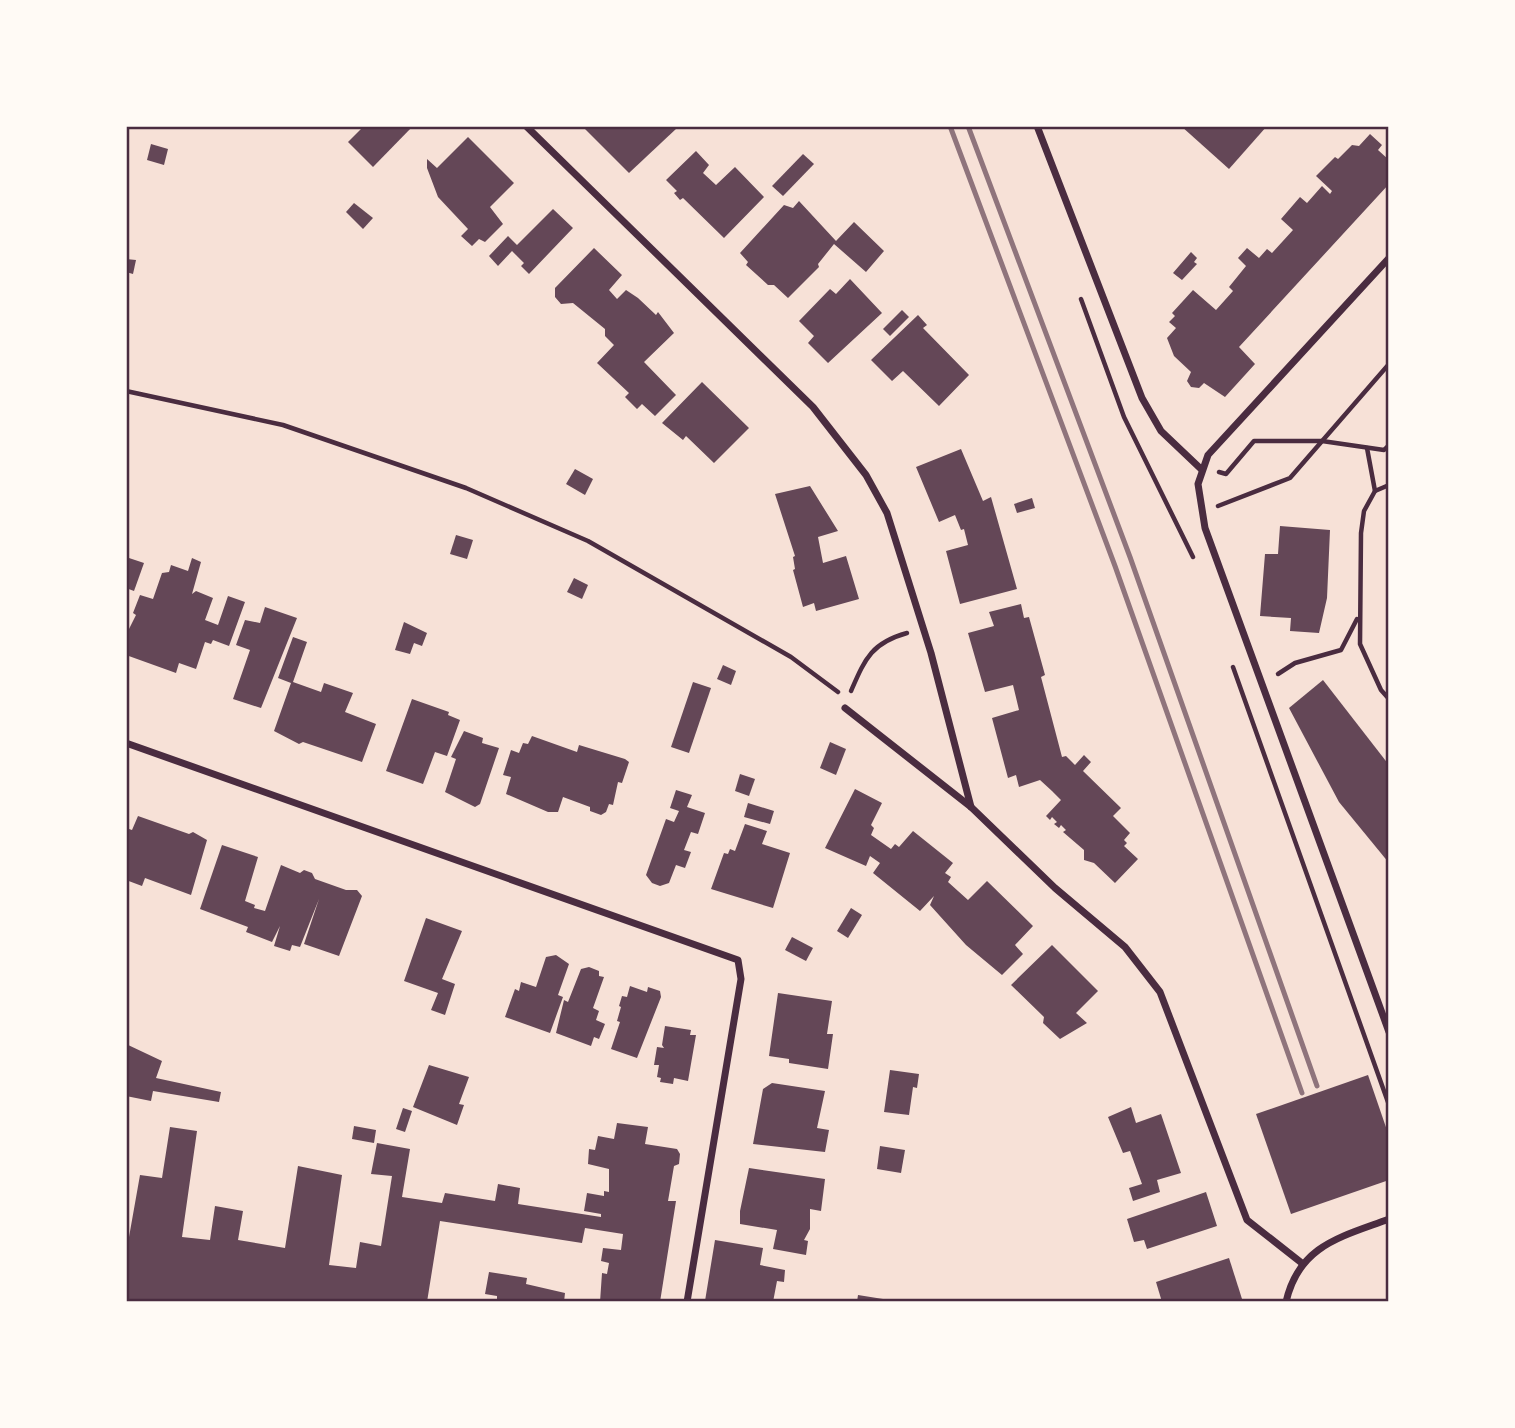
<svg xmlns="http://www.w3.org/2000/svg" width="1515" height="1428" font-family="'Roboto Condensed',sans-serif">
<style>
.building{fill:#644757}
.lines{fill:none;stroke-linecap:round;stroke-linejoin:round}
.path{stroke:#4a2c40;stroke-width:4.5}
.minor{stroke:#4a2c40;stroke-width:7}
.rail{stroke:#8f747c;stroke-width:5}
.neatline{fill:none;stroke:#4a2c40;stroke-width:2.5}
</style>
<rect width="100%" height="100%" fill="#f7e1d7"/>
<g class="building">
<path d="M364,126h49l-40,41 -25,-25z"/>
<path d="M588,126h87l2,2 -48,45 -44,-44z"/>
<path d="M1181,126h86l-38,43z"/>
<path d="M1370,134l12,11 -4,5 11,10v24l-150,163 16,17 -30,33 -21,-14 -5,5 -8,-1 -4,-6 4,-9 -17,-16 -7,-18 9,-10 -7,-6 6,-6 -3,-3 21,-23 23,20 17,-19 -4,-4 17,-21 -8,-8 9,-10 12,10 8,-9 5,4 21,-23 -12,-11 19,-22 7,6 15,-17 8,8 2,-3 -16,-15 19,-19 3,2 14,-14 7,1z"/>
<path d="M468,137l46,46 -24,24 13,17 -18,18 -6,-3 -7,7 -11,-10 7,-7 -30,-32 -11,-29v-9l10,9z"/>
<path d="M151,144l17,5 -4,16 -17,-5z"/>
<path d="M696,151l13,14 -6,8 13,12 19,-18 29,30 -40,41 -41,-40 -3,2 -6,-7 3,-2 -11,-11z"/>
<path d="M803,154l11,10 -31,32 -11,-10z"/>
<path d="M799,201l37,40 18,-19 30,29 -18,21 -32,-28 -16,20 1,3 -31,31 -14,-13h-6l-22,-20 2,-3 -8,-9 44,-48 9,3z"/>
<path d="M354,203l19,15 -10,11 -17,-17z"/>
<path d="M553,209l20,19 -44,46 -8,-8 3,-3 -12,-12 -14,15 -9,-10 19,-20 9,9z"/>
<path d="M594,248l28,27 -13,15 8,9 9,-9 12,8 18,17 2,-3 16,21 -30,29 32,33 -21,21 -13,-12 -5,5 -12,-12 4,-4 -32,-30 17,-18 -9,-9v-7l-32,-26 -12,1 -6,-7v-9z"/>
<path d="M1191,252l6,6 -3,4 3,2 -15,16 -9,-7z"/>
<path d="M126,259l10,1 -3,14 -7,-2z"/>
<path d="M850,279l32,34 -54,50 -20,-20 6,-7 -15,-15 31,-32 6,5z"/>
<path d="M902,310l7,7 -19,19 -7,-7z"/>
<path d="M918,315l9,10 -4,3 46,47 -30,31 -36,-35 -11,10 -21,-21z"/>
<path d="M702,382l47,46 -35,35 -28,-27 -3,4 -21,-17z"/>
<path d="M961,449l22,52 8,-4 26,92 -57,15 -14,-53 22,-6 -4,-16 -3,1 -6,-15 -16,7 -23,-55z"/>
<path d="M575,469l18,10 -8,16 -19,-11z"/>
<path d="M810,486l28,45 -20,6 5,26 23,-7 13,43 -43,12 -2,-8 -11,4 -10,-37 2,-1 -2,-12 2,-1 -20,-62z"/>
<path d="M1032,498l3,10 -18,5 -3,-9z"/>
<path d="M1280,526l50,4 -3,68 -8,35 -29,-2 1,-13 -31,-2 5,-62h13z"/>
<path d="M456,535l17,5 -6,19 -17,-5z"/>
<path d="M126,557l18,6 -10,28 -8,-3z"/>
<path d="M192,558l9,4 -9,32 4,-3 17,7 -8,22 13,5 10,-29 17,6 -16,44 -16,-6 -2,4 -6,-2 -9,27 -17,-6 -3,10 -50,-18v-20l10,-20 -3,-2 7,-18 13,4 9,-26 7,-1 2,-7 17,6z"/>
<path d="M574,578l14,7 -6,14 -15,-7z"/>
<path d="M1021,604l3,14 5,-1 16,58 -4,2 21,80 4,-1 9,9 9,-10 7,7 -8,9 38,37 -8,8 17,17 -6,7 3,3 -3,3 14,13 -23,24 -21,-20 -10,-3v-10l-21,-18 3,-2 -5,-5 -2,3 -5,-4 3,-2 -5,-5 -2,3 -4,-4 15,-16 -9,-9 -12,-11 -21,7 -3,-12 -8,3 -16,-60 27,-8 -6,-25 -28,7 -17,-59 26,-7 -5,-14z"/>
<path d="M265,607l32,11 -36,90 -28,-9 17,-49 -14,-5 9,-25 15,3z"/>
<path d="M404,622l23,11 -5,13 -8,-3 -4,11 -15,-4z"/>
<path d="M293,637l14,5 -14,40 28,10 3,-9 29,10 -8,19 31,12 -14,38 -59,-20 -4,2 -25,-13 17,-48 -13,-5z"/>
<path d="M723,665l13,6 -5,14 -14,-6z"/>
<path d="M1323,680l66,85v98l-50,-61 -50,-94z"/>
<path d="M693,682l18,6 -22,65 -18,-6z"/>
<path d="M412,699l37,13 -1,3 12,5 -13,36 -12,-4 -12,32 -37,-13z"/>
<path d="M464,731l19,7 -1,5 17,5 -19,56 -5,3 -30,-15 11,-33 -5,-2z"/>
<path d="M532,736l45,16 2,-7 46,14 4,3 -7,21 -4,-1 -5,23 -4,-1 -3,8 -5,3 -11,-4v-4l-27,-10 -5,15h-10l-42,-18 5,-17 -8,-2 8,-25 8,3 4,-10 5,1z"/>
<path d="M830,742l16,7 -10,26 -16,-7z"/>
<path d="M740,774l15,5 -6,17 -14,-5z"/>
<path d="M855,789l27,14 -11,22 3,3 -3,7 20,14 4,-5 4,3 14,-16 40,32 -8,10 6,4 -3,5 20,18 19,-19 46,45 -18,19 8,9 -21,21 -36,-30 -36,-40 4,-9 -14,15 -47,-38 7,-10 -10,-7 -4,10 -41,-18z"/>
<path d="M676,790l16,5 -5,12 18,6 -7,21 -7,-2 -7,18 7,2 -6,16 -9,-3 -7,18 -9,3 -8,-3 -6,-8 20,-56 8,3 5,-11 -9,-3z"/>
<path d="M748,803l26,8 -4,13 -26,-7z"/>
<path d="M138,816l51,18 4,-2 14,8 -16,55 -46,-17 -3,8 -16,-6v-52l6,2z"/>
<path d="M745,824l22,7 -5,13 28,9 -17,55 -62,-19 13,-36 4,1 2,-5 5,2z"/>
<path d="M222,845l36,12 -13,44 10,4 -1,3 11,3 16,-46 19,8 4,-3 8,3 3,6 31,11h11l5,6 -23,60 -35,-12 15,-45 -19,48 -8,-2 -2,6 -16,-5 6,-20 -8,16 -26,-10 2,-5 -48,-18z"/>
<path d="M851,908l11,7 -14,23 -11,-7z"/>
<path d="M426,918l36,13 -20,48 13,5 -10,31 -14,-5 7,-17 -34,-12z"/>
<path d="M792,937l21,11 -7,13 -21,-11z"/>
<path d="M1052,945l46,46 -22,22 11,10 -27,16 -17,-16 1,-6 -33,-32z"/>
<path d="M556,955l13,9 -11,31 5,2 -13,36 -45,-16 10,-28 4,2 2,-9 15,5 10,-30z"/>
<path d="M589,967l10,4v5l5,1 -11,31 6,3 -3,9 9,4 -6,15 -5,-2 -3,9 -35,-13 8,-33 4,2 13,-33z"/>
<path d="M630,986l17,6 1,-5 12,4 1,6 -24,61 -26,-9 9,-27 -3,-1 4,-14 -2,-1 3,-10 5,1z"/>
<path d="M778,993l54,8 -5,33h6l-5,35 -39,-6v-4l-20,-3z"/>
<path d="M665,1026l26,4 -1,5h6l-8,46 -14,-3 -1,6 -13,-2 1,-4 -4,-1 2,-12h-5l3,-18 7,1 -2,-3z"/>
<path d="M126,1044l36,17 -6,17 65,14 -2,10 -66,-11 -2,10 -25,-5z"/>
<path d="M429,1065l40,12 -10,27 5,1 -7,20 -44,-18z"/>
<path d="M890,1070l29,4 -2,14 -4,-1 -4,28 -25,-3z"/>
<path d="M1368,1075l21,61v44l-98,34 -35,-100z"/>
<path d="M772,1083l53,8 -8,37 12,2 -4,22 -72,-8 10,-55z"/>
<path d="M1131,1107l5,16 25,-9 20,59 -24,7 3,12 -27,9 -4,-13 13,-4 -12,-33 -7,2 -15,-36z"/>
<path d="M403,1108l9,3 -7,21 -9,-3z"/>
<path d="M617,1123l31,4 -3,17 32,5 3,5 -1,10 -5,2 -6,35h8l-16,101h-60l2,-29 5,1 2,-11 -8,-2 2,-13 18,2 2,-16 -38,-6 -3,15 -142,-22 -13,81h-301v-48l14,-79 22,3 8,-51 27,4 -15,106 28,3 5,-34 28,5 -5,29 47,8 13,-82 44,9 -13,90 27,3 4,-26 21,4 11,-70 -21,-2 6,-31 33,6 -8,48 40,6 3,-10 50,8 3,-17 22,4 -2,16 83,13v-3l-17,-3 3,-18 17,3v-5l5,1v-23l-21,-5 1,-15 6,1 3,-14 16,3z"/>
<path d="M354,1126l22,4 -2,13 -22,-4z"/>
<path d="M880,1146l25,4 -4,23 -24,-4z"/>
<path d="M749,1168l76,11 -4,32 -11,-2v20l-6,11 4,1 -2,14 -33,-6 4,-19 -37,-6v-13z"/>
<path d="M1206,1192l11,34 -70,23 -3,-9 -10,2 -7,-23z"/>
<path d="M715,1240l48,8 -3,17 25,5 -1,12 -7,-1 -4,21 -68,-1z"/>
<path d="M1229,1258l14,44h-81l-6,-20z"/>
<path d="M489,1272l38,6 -1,6 39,9 -1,9h-67v-6l-12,-2z"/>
<path d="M858,1295l25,4 -1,3h-25z"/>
</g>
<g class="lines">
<g class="path">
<path d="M1081,299l43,118 69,140"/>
<path d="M126,391l157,34 183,63 122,53 203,116 47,35"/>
<path d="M1367,448l8,43"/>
<path d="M1219,472l7,2 28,-33h68l62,9 5,-5"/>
<path d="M1389,485l-14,6 -11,20 -3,22 -1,111 21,46 8,9"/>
<path d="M1218,506l72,-28 99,-114"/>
<path d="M1233,667l156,438"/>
<path d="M1278,674l17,-11 46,-13 16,-31"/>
<path d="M851,691c14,-32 20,-48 56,-58"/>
</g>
<g class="minor">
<path d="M526,126l287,281 53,68 21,38 44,140 40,154"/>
<path d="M1037,126l105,272 19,33 40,38"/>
<path d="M1389,258l-181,197 -10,29 7,44 184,504"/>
<path d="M845,708l126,99 84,81 70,59 35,45 87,228 56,44"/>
<path d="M126,743l612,217 3,19 -54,323"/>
<path d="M1286,1302c13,-57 55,-65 103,-83"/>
</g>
<g class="rail">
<path d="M950,126l165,440 187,527"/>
<path d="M968,126l162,431 187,529"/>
</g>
</g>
<rect width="1515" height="1428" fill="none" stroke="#fffaf5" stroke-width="256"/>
<rect x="128" y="128" width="1259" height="1172" class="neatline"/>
</svg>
